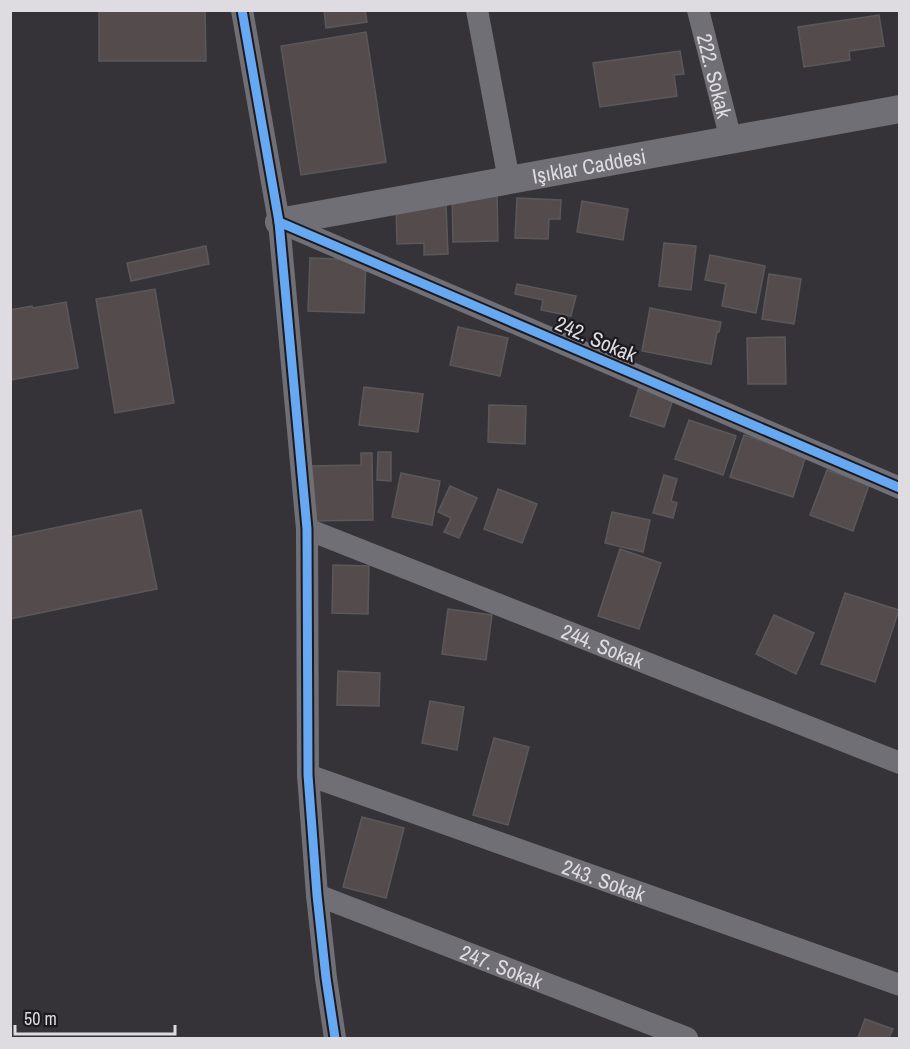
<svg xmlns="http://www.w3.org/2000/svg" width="910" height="1049" font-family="'Archivo Narrow',sans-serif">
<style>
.building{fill:#544c4c;stroke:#5b585a;stroke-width:1.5}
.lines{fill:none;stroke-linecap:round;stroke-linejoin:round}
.minor{stroke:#716f76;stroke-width:22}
.tertiary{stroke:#716f76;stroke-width:28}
.cycleway-casing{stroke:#1c1a1e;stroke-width:13}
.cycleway{stroke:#66a8f1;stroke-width:9}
.labels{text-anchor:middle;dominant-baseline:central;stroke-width:4.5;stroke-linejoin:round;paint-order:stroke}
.street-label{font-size:21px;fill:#dedce1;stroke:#1c1a1e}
</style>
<rect width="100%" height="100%" fill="#353337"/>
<g class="building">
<path d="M99,10h106l1,51h-107z"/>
<path d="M324,10h41l2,12 -41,6z"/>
<path d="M879,15l5,31 -35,5 1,9 -46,7 -6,-40z"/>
<path d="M366,32l20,130 -85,13 -20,-129z"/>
<path d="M680,51l4,23 -10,1 3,21 -77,11 -7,-44z"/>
<path d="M497,193l1,48 -45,1 -1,-48z"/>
<path d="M517,198l44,2 -1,19h-11l-1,20 -33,-1z"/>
<path d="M582,201l46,8 -5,31 -46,-8z"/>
<path d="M446,204l2,50 -24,1v-12l-27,1 -1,-37z"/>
<path d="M664,243l32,3 -5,44 -32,-4z"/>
<path d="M206,246l3,18 -78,17 -4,-18z"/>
<path d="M710,255l55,11 -9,47 -34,-7 4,-22 -21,-4z"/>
<path d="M310,258l56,2 -2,53 -56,-2z"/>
<path d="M769,274l32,5 -7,45 -32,-5z"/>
<path d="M517,284l59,12 -5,20 -30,-6 2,-10 -28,-6z"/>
<path d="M155,289l19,114 -59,10 -19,-114z"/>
<path d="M66,302l12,66 -68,12v-70l22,-4 1,2z"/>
<path d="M650,308l71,14 -2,10h-2l-6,32 -69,-13z"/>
<path d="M458,327l50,11 -8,38 -50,-11z"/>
<path d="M785,337l1,47h-38l-1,-46z"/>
<path d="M641,381l34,12 -11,34 -34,-11z"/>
<path d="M364,387l59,7 -5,38 -59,-7z"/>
<path d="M489,405l37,1 -1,38 -37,-2z"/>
<path d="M689,420l47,16 -13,39 -48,-16z"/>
<path d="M744,435l62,20 -13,42 -63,-20z"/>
<path d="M378,452h13v29l-14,-1z"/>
<path d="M361,453h11l1,67 -62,1 -1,-55 51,-1z"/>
<path d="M827,470l42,15 -16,46 -43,-16z"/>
<path d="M401,473l39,8 -8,44 -40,-8z"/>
<path d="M664,475l13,4 -6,22 6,2 -4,15 -20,-5z"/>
<path d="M450,486l27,12 -18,40 -15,-6 7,-14 -13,-6z"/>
<path d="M498,489l39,15 -15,39 -38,-14z"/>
<path d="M141,510l16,79 -147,30v-82z"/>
<path d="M612,512l38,8 -7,32 -38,-9z"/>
<path d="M620,549l41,14 -22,66 -41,-13z"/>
<path d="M333,565l36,1 -1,48 -36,-1z"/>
<path d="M845,593l54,17 -24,72 -54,-18z"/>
<path d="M448,609l44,6 -6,45 -44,-6z"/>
<path d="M774,615l40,18 -18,41 -40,-20z"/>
<path d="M338,671l42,2 -1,33 -42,-1z"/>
<path d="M430,701l34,6 -7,43 -35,-7z"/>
<path d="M494,738l35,9 -21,78 -35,-10z"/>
<path d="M362,817l42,11 -18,70 -43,-11z"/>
<path d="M865,1019l28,10 -4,9h-31z"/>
</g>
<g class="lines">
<g class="minor">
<path d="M242,10l37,212 28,307 1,246 9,120 9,83 9,60"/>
<path d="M477,10l32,170"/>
<path id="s1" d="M698,10l33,130"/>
<path d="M279,222l621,266"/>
<path id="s2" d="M307,529l593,234"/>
<path id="s3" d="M308,775l592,210"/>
<path id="s4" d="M317,895l370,143"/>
</g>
<path class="tertiary" id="s5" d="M279,222l621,-113"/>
<g class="cycleway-casing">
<g id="cycleway">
<path d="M242,10l37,212 28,307 1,246 9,120 9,83 9,60"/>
<path d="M279,222l621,266"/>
</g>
</g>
<use href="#cycleway" class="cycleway"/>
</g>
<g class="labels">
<g class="street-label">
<text stroke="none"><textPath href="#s1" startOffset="68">222. Sokak</textPath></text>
<text stroke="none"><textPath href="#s5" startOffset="315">Işıklar Caddesi</textPath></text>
<text transform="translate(596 339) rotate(23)">242. Sokak</text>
<text stroke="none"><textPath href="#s2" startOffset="318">244. Sokak</textPath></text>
<text stroke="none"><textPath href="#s3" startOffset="314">243. Sokak</textPath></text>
<text stroke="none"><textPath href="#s4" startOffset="198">247. Sokak</textPath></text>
</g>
</g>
<rect width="910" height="1049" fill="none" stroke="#dedce1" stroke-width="24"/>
<path d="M15 1025v9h160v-9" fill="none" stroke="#dedce1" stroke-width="3"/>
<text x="24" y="1025" font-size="18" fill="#dedce1" stroke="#1c1a1e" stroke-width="4.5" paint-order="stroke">50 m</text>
</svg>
